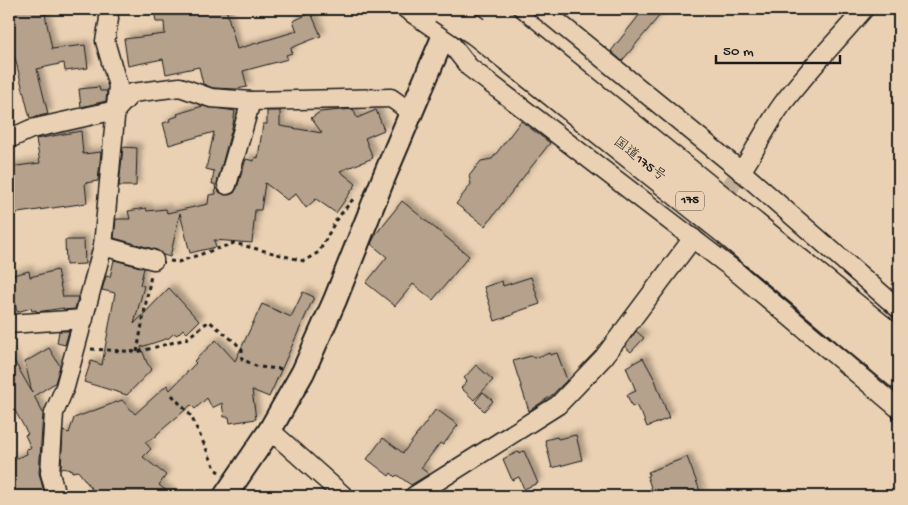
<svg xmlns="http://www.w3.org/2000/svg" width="908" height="505" font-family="'Gochi Hand','Klee One',sans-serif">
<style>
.building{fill:#b5a18c;stroke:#1c1c1c;filter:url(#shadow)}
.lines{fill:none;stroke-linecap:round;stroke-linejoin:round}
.minor-tunnel{stroke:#c2ad95;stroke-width:18;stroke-dasharray:18 9;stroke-linecap:butt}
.minor-casing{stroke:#1c1c1c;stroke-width:21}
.tertiary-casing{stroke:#1c1c1c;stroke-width:26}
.trunk-casing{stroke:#1c1c1c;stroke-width:31}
.path{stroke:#1c1c1c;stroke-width:3;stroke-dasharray:4 4;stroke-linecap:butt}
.minor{stroke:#ebd1b3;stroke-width:18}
.tertiary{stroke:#ebd1b3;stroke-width:22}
.trunk{stroke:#ebd1b3;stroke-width:28}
.trunk-bridge-casing{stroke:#1c1c1c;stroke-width:31;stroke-linecap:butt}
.trunk-bridge{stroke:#ebd1b3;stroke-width:28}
.labels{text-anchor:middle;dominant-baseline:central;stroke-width:4;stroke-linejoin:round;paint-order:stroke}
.shield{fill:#ebd1b3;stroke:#5a5249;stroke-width:1}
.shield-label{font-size:12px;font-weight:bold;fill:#1c1c1c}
.street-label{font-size:14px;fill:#1c1c1c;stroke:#ebd1b3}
</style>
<defs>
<filter id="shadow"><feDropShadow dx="4.5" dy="-4.5" stdDeviation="2.5" flood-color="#0004"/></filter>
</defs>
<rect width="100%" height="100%" fill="#ebd1b3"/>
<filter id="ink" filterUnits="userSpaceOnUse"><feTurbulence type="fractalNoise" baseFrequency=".02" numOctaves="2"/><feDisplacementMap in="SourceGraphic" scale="10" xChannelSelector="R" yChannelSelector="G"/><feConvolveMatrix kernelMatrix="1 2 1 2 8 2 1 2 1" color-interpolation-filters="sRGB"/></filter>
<g filter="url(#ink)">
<g class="building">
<path d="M9,9h35l8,40 33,-4 3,23 -23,3 -1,-8 -27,6 11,45 -18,4 -16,-64 -5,1z"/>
<path d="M154,9h72l11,40 60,-18 -4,-10 18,-8 10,23 -30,12 1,5 -6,2 2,4 -45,12 4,16 -10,2 -24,-1 -10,-4 -4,-17 -33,7 -3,-15 -35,7 -4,-27 41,-5 -1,-12h-8z"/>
<path d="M644,9h21l-43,52 -11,-10z"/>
<path d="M99,87l1,4h7l-1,10 -25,6 -2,-18z"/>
<path d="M203,106l32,5 -2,13 -16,59 2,9 6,3 9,-2 3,-5 9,-29 8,2 1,-4 3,1 5,-34h4v-13h13v15l42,7 -11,-15 9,-6 33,-3 4,9 19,-8 8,20 -19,8 8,20 -33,13 16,13 -20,29 -20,-14 -10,9 -10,-14 -9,6 -22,-17 -4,27h-6l-3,33 -38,-3 2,7 -26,6 -10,-40 -10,44 -7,-2 -6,-5 -43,-12 2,-19h14l-2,-8 18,-3 1,3 19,-2 1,4 41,-9 1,-9 7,-1 -1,-10h-3l2,-13 -8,-2 8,-37 -45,13 -6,-22 7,-2 -1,-2 9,-3 -1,-2z"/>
<path d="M521,121l29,22 -65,83 -29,-22 15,-20 -2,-8 12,-15 11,-2z"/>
<path d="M81,131l2,23 18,-2 -3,29 -13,2 2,20 -76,11 -2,-18v-29l31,-4 -4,-24z"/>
<path d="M123,147l14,1 -1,38h-17z"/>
<path d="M402,201l67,55 -36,44 -20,-16 -18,22 -29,-23 21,-26 -16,-13 5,-10z"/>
<path d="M65,240h19l1,24 -19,1z"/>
<path d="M114,260l30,8 -4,17 4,1 -10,38 35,-36 30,33 -12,12 -4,-4 -6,6 -3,-2 -5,5 -28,9 6,16 5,6 -25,26 -43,-13 7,-21 11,4 13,-72 -13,-3 4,-14 4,1z"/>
<path d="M57,270l6,27h15l-3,12 -12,1 1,-2 -28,4v-2l-4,1 -1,-3 -14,4 -8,-36 20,-5 1,6z"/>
<path d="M531,277l9,27 -27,9v2l-18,6 -11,-34 18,-6 1,5z"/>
<path d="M303,292l11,5 -45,100 -17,-7 4,29 -26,4 -1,-6h-5l-2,-14 -10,5 -5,-10 -12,11 -4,-4 -34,29v2l-12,6 6,7 -8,8 23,18 -7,10 14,11h-76l-19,-25 -6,1v-2l-11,-2 2,-37 6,2 5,-15 48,-18 13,14 32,-29 3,5 26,-27 -2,-2 22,-21 19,21 27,-57 29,13z"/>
<path d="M59,331h10l-4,14 -8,-2z"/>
<path d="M636,331l8,7 -13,14 -6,-5z"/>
<path d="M49,348l11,18 -5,17 -21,13 9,17 -4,60 6,23h-36v-35l18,-7 -1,-5 5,-1 -6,-13 3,-1 -19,-34v-12l4,-3 -4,-9v-24l23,40 -7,-30z"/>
<path d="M550,353v2l7,-2 10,27 -15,15 -23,16 -16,-50 18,-5 3,2z"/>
<path d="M643,358l12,22 14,38 -22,9 -6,-15 -1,1 -4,-8 -4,2 -5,-12 9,-4 -10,-24z"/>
<path d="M476,365l17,15 -19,20 -13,-12 6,-7 -3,-3z"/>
<path d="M483,392l10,9 -9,10 -9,-9z"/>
<path d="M436,409l22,16 -15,20 -3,-2 -19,25 8,6 -18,11 -14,-10 -2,2 -4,-4 -2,3 -22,-17 16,-21 20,15z"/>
<path d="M576,435l6,25 -30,8 -7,-28 12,-3 1,2z"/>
<path d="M524,451l14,32 -14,6 -5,-12 -7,3 -9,-21 15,-7 1,1z"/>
<path d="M687,457l15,39h-48l-7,-20 2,-1 -1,-3z"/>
</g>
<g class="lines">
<path class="minor-tunnel" d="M693,238l48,-66"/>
<g class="minor-casing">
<g id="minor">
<path d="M406,9l38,26 25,32 265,203 165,139"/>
<path d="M542,9l200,163 157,137"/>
<path d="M9,139l22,-10 85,-19 16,-17 48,-6 31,11 40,3 140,-3 21,15"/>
<path d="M741,172c14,-21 25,-45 40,-66 25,-34 56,-65 83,-97"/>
<path d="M227,185l24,-84"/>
<path d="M103,246l51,14"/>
<path d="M9,324l75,-5"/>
<path d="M270,430l74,66"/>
<path d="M56,496l-6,-23 4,-60 11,-26 38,-141 15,-160 -13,-45 4,-22 -1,-10"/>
<path d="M414,496l144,-91 46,-48 89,-119"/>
</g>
</g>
<g class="tertiary-casing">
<path id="tertiary" d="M225,496l45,-66 33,-58 32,-72 49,-123 60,-142 15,-26"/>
</g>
<g class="trunk-casing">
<g id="trunk">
<path d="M485,9l414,335"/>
<path d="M476,31l251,200 172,144"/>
</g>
</g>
<g class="path">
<path d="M170,261l8,1 56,-19 70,18 15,-9 17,-32 18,-22"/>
<path d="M91,349l46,3 49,-13 23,-18 27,22 6,7v9l16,8 25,2"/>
<path d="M137,352l14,-77"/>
<path d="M172,395l19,21 25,54 3,2"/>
</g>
<use href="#minor" class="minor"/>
<use href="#tertiary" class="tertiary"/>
<use href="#trunk" class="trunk"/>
<g class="trunk-bridge-casing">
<path id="trunk-bridge" d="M443,9l33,22"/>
</g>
<use href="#trunk-bridge" class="trunk-bridge"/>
</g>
</g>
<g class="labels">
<rect class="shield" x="676" y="191.5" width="28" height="19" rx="4"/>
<g class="shield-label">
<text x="690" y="201">175</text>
</g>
<g class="street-label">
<text transform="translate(639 160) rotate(38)">国道175号</text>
</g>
</g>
<rect width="908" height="505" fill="none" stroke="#ebd1b3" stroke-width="30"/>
<rect x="15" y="15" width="878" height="475" fill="none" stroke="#1c1c1c" stroke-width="2" filter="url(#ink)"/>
<path d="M716 55v8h124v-8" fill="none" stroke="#1c1c1c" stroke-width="2.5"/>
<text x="723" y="55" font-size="15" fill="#1c1c1c" stroke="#ebd1b3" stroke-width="4" paint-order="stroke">50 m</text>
</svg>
